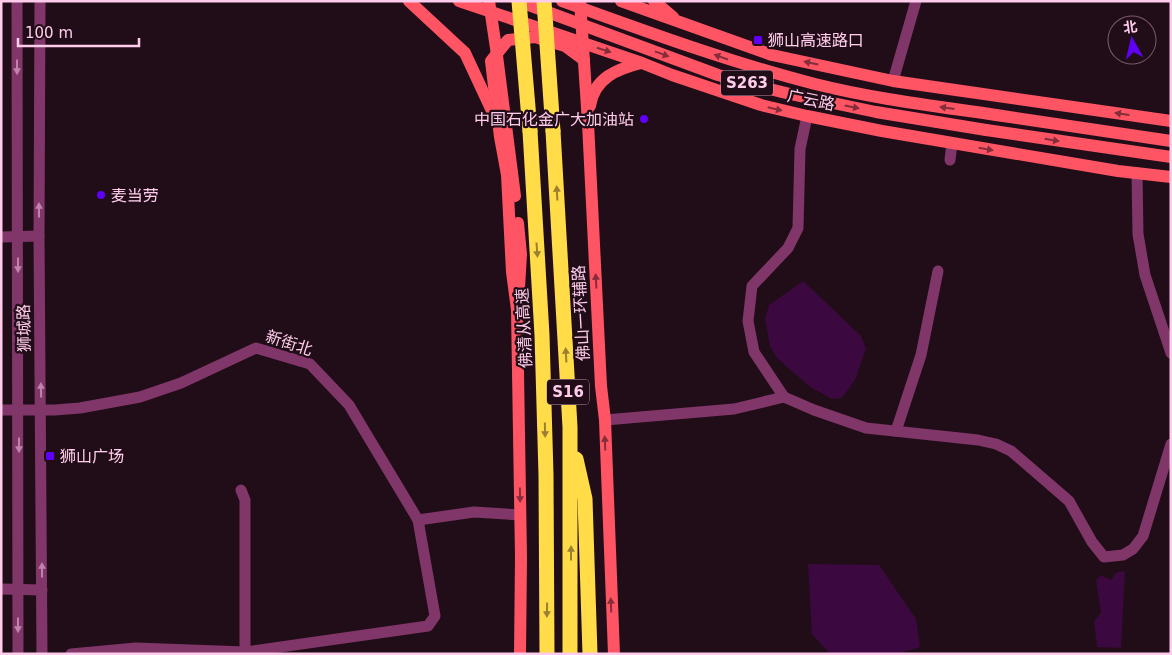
<svg xmlns="http://www.w3.org/2000/svg" width="1172" height="655" font-family="'DejaVu Sans','Noto Sans SC',sans-serif">
<style>
.water{fill:#3b083f}
.lines{fill:none;stroke-linecap:round;stroke-linejoin:round}
.minor{stroke:#813669;stroke-width:11}
.major{stroke:#ff5463;stroke-width:12}
.highway{stroke:#ffdc48;stroke-width:15}
.major-bridge{stroke:#ff5463;stroke-width:12}
.highway-bridge{stroke:#ffdc48;stroke-width:15}
.oneway{fill:#852d3a}
.oneway2{fill:#c082aa}
.oneway3{fill:#9b7f32}
.poi-dot{fill:#6000f8;stroke:#210d18;stroke-width:2}
.labels{text-anchor:middle;dominant-baseline:central;stroke-width:4.5;stroke-linejoin:round;paint-order:stroke}
.shield{fill:#210d18;stroke:#bc93ac;stroke-width:1}
.shield-label{font-size:15px;font-weight:bold;fill:#ffcdeb}
.poi-label{font-size:16px;fill:#ffcdeb;stroke:#210d18;text-anchor:start}
.street-label{font-size:16px;fill:#ffcdeb;stroke:#210d18}
</style>
<rect width="100%" height="100%" fill="#210d18"/>
<g class="water">
<path d="M803,281l58,55 5,13 -11,31 -13,18 -10,1 -23,-13 -32,-28 -7,-12 -5,-27 4,-14z"/>
<path d="M808,564l71,1 37,54 4,28 -23,7h-67l-18,-20z"/>
<path d="M1125,571l-4,77 -24,-1 -3,-26 7,-8 -5,-33 5,-5 10,5 6,-8z"/>
</g>
<g class="lines">
<g class="minor">
<path d="M17,1l1,653"/>
<path d="M40,1l-1,235 3,418"/>
<path d="M893,81l23,-80"/>
<path d="M950,160l2,-17"/>
<path d="M1137,173l1,61 7,41 26,78"/>
<path d="M1,237l38,-1"/>
<path d="M784,397l-30,-45 -6,-31 4,-35 36,-38 10,-20 2,-79 7,-33"/>
<path d="M1,410h54l25,-2 60,-11 41,-14 75,-35 54,16 39,41 69,115 17,96 -7,10 -183,26 -109,-4 -65,6"/>
<path d="M605,420l129,-11 50,-12 30,13 52,18 112,12 18,4 15,7 58,50 23,41 12,15 19,-2 10,-6 10,-13 28,-92"/>
<path d="M896,431l25,-76 17,-84"/>
<path d="M241,490l4,10v152"/>
<path d="M418,520l56,-8 46,3"/>
<path d="M1,589l41,1"/>
</g>
<g class="major">
<path d="M409,1l56,52 28,60"/>
<path d="M459,1l183,62 30,12 89,30 46,11 75,15 236,40 53,6"/>
<path d="M580,1l8,122 13,263 4,34 9,234"/>
<path d="M621,1l151,54 121,26 278,40"/>
<path d="M654,1l19,16"/>
<path d="M590,106c4,-28 27,-37 51,-43"/>
<path d="M996,115l175,26"/>
<path d="M986,130l185,27"/>
<path d="M518,223l3,31 -2,34"/>
<path d="M520,654l1,-97 -4,-247 -5,-38 -5,-97 -7,-38 -9,-76 17,-21 27,-3 30,9 19,14"/>
</g>
<g class="highway">
<path d="M530,131l12,204 4,140 1,179"/>
<path d="M553,131l17,296v227"/>
<path d="M576,459l9,40 5,155"/>
</g>
<g class="major-bridge">
<path d="M489,1l7,47 19,148"/>
<path d="M518,1l200,74 35,10 37,9 86,18 110,18"/>
<path d="M562,1c83,30 167,61 253,83 60,15 120,22 181,31"/>
</g>
<g class="highway-bridge">
<path d="M519,1l11,130"/>
<path d="M544,1l9,130"/>
</g>
</g>
<defs><path id="oneway-solid" d="M-6-.8H1V-3.2L6.5 0L1 3.2V.8H-6Z" transform="scale(1.25)"/></defs>
<g class="oneway">
<use href="#oneway-solid" transform="translate(604 50) rotate(18)"/>
<use href="#oneway-solid" transform="translate(662 54) rotate(20)"/>
<use href="#oneway-solid" transform="translate(721 57) rotate(-161)"/>
<use href="#oneway-solid" transform="translate(811 63) rotate(-168)"/>
<use href="#oneway-solid" transform="translate(852 107) rotate(11)"/>
<use href="#oneway-solid" transform="translate(947 108) rotate(-172)"/>
<use href="#oneway-solid" transform="translate(775 109) rotate(13)"/>
<use href="#oneway-solid" transform="translate(1122 114) rotate(-172)"/>
<use href="#oneway-solid" transform="translate(1052 140) rotate(9)"/>
<use href="#oneway-solid" transform="translate(986 149) rotate(10)"/>
<use href="#oneway-solid" transform="translate(596 281) rotate(-93)"/>
<use href="#oneway-solid" transform="translate(605 443) rotate(-92)"/>
<use href="#oneway-solid" transform="translate(520 495) rotate(89)"/>
<use href="#oneway-solid" transform="translate(611 605) rotate(-92)"/>
</g>
<g class="oneway2">
<use href="#oneway-solid" transform="translate(17 67) rotate(90)"/>
<use href="#oneway-solid" transform="translate(39 210) rotate(-90)"/>
<use href="#oneway-solid" transform="translate(18 265) rotate(90)"/>
<use href="#oneway-solid" transform="translate(41 390) rotate(-91)"/>
<use href="#oneway-solid" transform="translate(19 445) rotate(90)"/>
<use href="#oneway-solid" transform="translate(42 570) rotate(-90)"/>
<use href="#oneway-solid" transform="translate(18 625) rotate(90)"/>
</g>
<g class="oneway3">
<use href="#oneway-solid" transform="translate(557 193) rotate(-93)"/>
<use href="#oneway-solid" transform="translate(537 250) rotate(86)"/>
<use href="#oneway-solid" transform="translate(566 355) rotate(-93)"/>
<use href="#oneway-solid" transform="translate(545 430) rotate(89)"/>
<use href="#oneway-solid" transform="translate(571 553) rotate(-90)"/>
<use href="#oneway-solid" transform="translate(547 610) rotate(91)"/>
</g>
<g class="poi-dot">
<rect x="753" y="35" width="10" height="10" rx="2.5"/>
<circle cx="644" cy="119" r="5"/>
<circle cx="101" cy="195" r="5"/>
<rect x="45" y="451" width="10" height="10" rx="2.5"/>
</g>
<g class="labels">
<g class="shield">
<rect x="721" y="70.5" width="52" height="25" rx="4"/>
<rect x="547" y="379.5" width="42" height="25" rx="4"/>
</g>
<g class="shield-label">
<text x="747" y="83">S263</text>
<text x="568" y="392">S16</text>
</g>
<g class="poi-label">
<text x="768" y="40">狮山高速路口</text>
<text x="634" y="119" text-anchor="end">中国石化金广大加油站</text>
<text x="111" y="195">麦当劳</text>
<text x="60" y="456">狮山广场</text>
</g>
<g class="street-label">
<text transform="translate(811 100) rotate(12)">广云路</text>
<text transform="translate(581 313) rotate(-93)">佛山一环辅路</text>
<text transform="translate(24 328) rotate(-91)">狮城路</text>
<text transform="translate(524 328) rotate(-93)">佛清从高速</text>
<text transform="translate(289 343) rotate(18)">新街北</text>
</g>
</g>
<rect width="1172" height="655" fill="none" stroke="#ffcdeb" stroke-width="5"/>
<g transform="translate(1132 40) rotate(352)"><circle r="24" fill="#210d18" stroke="#7a5a6c"/>
<path d="M0-4L9 19L0 12L-9 19Z" fill="#6000f8"/>
<text y="-8" font-size="14" font-weight="bold" text-anchor="middle" fill="#ffcdeb">北</text>
</g>
<path d="M18 38v8h121v-8" fill="none" stroke="#ffcdeb" stroke-width="2.5"/>
<text x="25" y="38" font-size="15" fill="#ffcdeb" stroke="#210d18" stroke-width="4" paint-order="stroke">100 m</text>
</svg>
